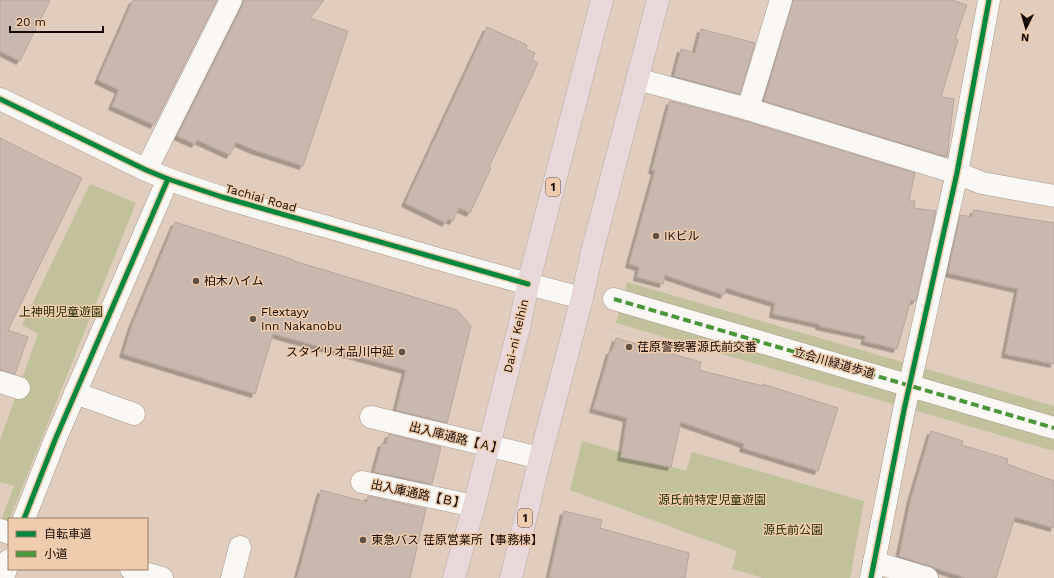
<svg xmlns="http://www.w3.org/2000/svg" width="1054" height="578" font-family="'Work Sans','Noto Sans JP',sans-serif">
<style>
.green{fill:#c1c19c}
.building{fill:#c8b8ae;stroke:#b7a69c;filter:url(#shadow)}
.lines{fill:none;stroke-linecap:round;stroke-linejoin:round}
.minor-casing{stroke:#a7988c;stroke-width:23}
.highway-casing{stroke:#b8afa7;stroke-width:23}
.path{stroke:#cac4c0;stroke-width:2.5;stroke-dasharray:1 3;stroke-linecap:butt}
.minor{stroke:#faf8f5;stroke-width:22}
.highway{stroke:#e9d8da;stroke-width:22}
.quiet{stroke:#4b9639;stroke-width:4;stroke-dasharray:8 4;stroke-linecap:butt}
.cycleway-casing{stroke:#efccae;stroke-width:8}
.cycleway{stroke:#00873e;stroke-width:5}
.poi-dot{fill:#5d5044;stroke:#efccae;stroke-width:1.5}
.labels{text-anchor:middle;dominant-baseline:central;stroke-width:3;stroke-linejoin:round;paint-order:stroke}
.shield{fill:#efccae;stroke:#584636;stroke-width:1}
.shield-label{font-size:11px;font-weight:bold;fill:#170c03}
.street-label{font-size:12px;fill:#170c03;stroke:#efccae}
.poi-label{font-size:12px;fill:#170c03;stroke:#efccae;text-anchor:start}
.park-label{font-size:12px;fill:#263001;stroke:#efccae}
</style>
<defs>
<filter id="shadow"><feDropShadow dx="-3.5" dy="3.5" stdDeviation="0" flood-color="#0004"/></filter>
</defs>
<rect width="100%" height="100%" fill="#e0cdbd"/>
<g class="green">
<path d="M90,184l46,19 -136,340v-20l14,-37 -14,-4v-42l38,-106 -16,-9z"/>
<path d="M627,282l427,124v45l-438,-128z"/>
<path d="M582,441l104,30 6,-19 172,49 -14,77h-87l-31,-9 5,-18 -167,-61z"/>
</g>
<g class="building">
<path d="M0,0h50l-30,61 -20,-10z"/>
<path d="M133,0h84l-63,125 -42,-19 7,-16 -21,-10z"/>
<path d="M243,0h81l-14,18 38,13 -45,135 -49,-16 -18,-8 -6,13 -33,-15 -2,4 -18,-8 65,-130z"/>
<path d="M793,0h159l15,5 -12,34 3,1 -17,57 13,2 -7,58 -183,-56z"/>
<path d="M487,27l40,18 -1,4 9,4 -3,7 6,3 -49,104 2,1 -21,45 -11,-5 -6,13 -5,-2 -2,4 -41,-20z"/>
<path d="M701,29l54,14 -15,51 -66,-18 7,-27 14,4z"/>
<path d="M670,101l75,20 170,52 -6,27 6,1 -1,7 22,3 -20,90 -5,-1 -14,49 -33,-8 2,-5 -47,-10v-2l-46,-10 2,-11 -49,-15 -2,7 -59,-20 -2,9 -26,-7 2,-10 -10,-3 26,-93 -3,-1z"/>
<path d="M0,138l46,23 36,17 -74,152 20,7 -13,37 -15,-4z"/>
<path d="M974,210l80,13v141l-49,-10 13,-65 -70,-16 12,-58 12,2z"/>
<path d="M175,222l119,38v1l163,49 14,16 -24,97 -51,-13 10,-40 -133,-36 -18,60 -132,-40 9,-29z"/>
<path d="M616,338l85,24 -2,8 64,16v-2l75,24 -20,63 -75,-23 1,-4 -63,-22 -10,45 -50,-10 6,-39 -34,-9 17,-58h2z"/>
<path d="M931,431l32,10 -1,4 46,14 -1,5 47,17v47l-39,-11 -19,61h-30l-67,-22 12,-58z"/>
<path d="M389,434l52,13 -9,37 -58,-12 8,-29 4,1z"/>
<path d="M321,490l46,12 1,-6 58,13 -16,69h-113z"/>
<path d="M564,511l38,9 -2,8 89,25 -4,25h-136z"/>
</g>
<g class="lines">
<g class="minor-casing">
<g id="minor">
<path d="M637,79l111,30 209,64 25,10 72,13"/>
<path d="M0,99l146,71c59,25 123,41 185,58 84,24 167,49 251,70"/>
<path d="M748,109l33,-109"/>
<path d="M146,170l85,-170"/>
<path d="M614,299l440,129"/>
<path d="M0,382l19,6"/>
<path d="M75,393l59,21"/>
<path d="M371,417l169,41"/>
<path d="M362,482l112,24"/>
<path d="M24,519l31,-79 113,-261"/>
<path d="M0,530l9,3"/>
<path d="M874,562l53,16"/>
<path d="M131,569l31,9"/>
<path d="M3,578l6,-18"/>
<path d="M232,578l8,-31"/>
<path d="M871,578l33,-168 53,-237 32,-173"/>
</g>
</g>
<g class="highway-casing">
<g id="highway">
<path d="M454,578l20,-72 33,-132 12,-46 9,-44 74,-284"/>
<path d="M511,578l29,-120 42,-160 10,-46 66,-252"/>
</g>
</g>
<path class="path" d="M607,328l65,19"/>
<use href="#minor" class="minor"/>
<use href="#highway" class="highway"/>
<path class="quiet" d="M614,299l440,129"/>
<g class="cycleway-casing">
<g id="cycleway">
<path d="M0,99l146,71 22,9 54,18 306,87"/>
<path d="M24,519l31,-79 113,-261"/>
<path d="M871,578l33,-168 53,-237 32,-173"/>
</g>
</g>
<use href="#cycleway" class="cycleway"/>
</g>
<g class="poi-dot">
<circle cx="656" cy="236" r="4"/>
<circle cx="196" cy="281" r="4"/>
<circle cx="253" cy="319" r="4"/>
<circle cx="629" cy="347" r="4"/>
<circle cx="402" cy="352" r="4"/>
<circle cx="363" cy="540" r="4"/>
</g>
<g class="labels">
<g class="shield">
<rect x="546" y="178" width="14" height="18" rx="3"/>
<rect x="518" y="509" width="14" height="18" rx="3"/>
</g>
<g class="shield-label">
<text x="553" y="187">1</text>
<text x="525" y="518">1</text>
</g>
<g class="street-label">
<text transform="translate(261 198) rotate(16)">Tachiai Road</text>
<text transform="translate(516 336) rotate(-77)">Dai-ni Keihin</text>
<text transform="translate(834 363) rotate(16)">立会川緑道歩道</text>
<text transform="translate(456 438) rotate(14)">出入庫通路【Ａ】</text>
<text transform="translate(418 494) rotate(12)">出入庫通路【Ｂ】</text>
</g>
<g class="poi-label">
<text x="664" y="236">IKビル</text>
<text x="204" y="281">柏木ハイム</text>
<text x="261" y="312">Flextayy<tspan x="261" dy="14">Inn Nakanobu</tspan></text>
<text x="637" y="347">荏原警察署源氏前交番</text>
<text x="394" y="352" text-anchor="end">スタイリオ品川中延</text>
<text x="371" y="540">東急バス 荏原営業所【事務棟】</text>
</g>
<g class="park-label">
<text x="61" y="312">上神明児童遊園</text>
<text x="712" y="500">源氏前特定児童遊園</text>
<text x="793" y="530">源氏前公園</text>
</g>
</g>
<rect x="8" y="518" width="140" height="52" fill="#efccae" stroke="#997f6a"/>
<rect x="16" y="531" width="20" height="6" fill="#00873e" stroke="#997f6a"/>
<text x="44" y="538" font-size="12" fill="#170c03">自転車道</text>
<rect x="16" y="551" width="20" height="6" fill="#4b9639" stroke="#997f6a"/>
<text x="44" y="558" font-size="12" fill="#170c03">小道</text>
<g transform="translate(1026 28) rotate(185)" stroke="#efccae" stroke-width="3" paint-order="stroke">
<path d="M0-3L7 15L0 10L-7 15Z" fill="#170c03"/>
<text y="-6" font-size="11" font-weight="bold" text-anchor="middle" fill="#170c03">N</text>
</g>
<path d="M10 26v6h93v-6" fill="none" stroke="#170c03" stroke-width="2"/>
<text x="16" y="26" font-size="12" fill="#170c03" stroke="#efccae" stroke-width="3" paint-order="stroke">20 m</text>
</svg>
